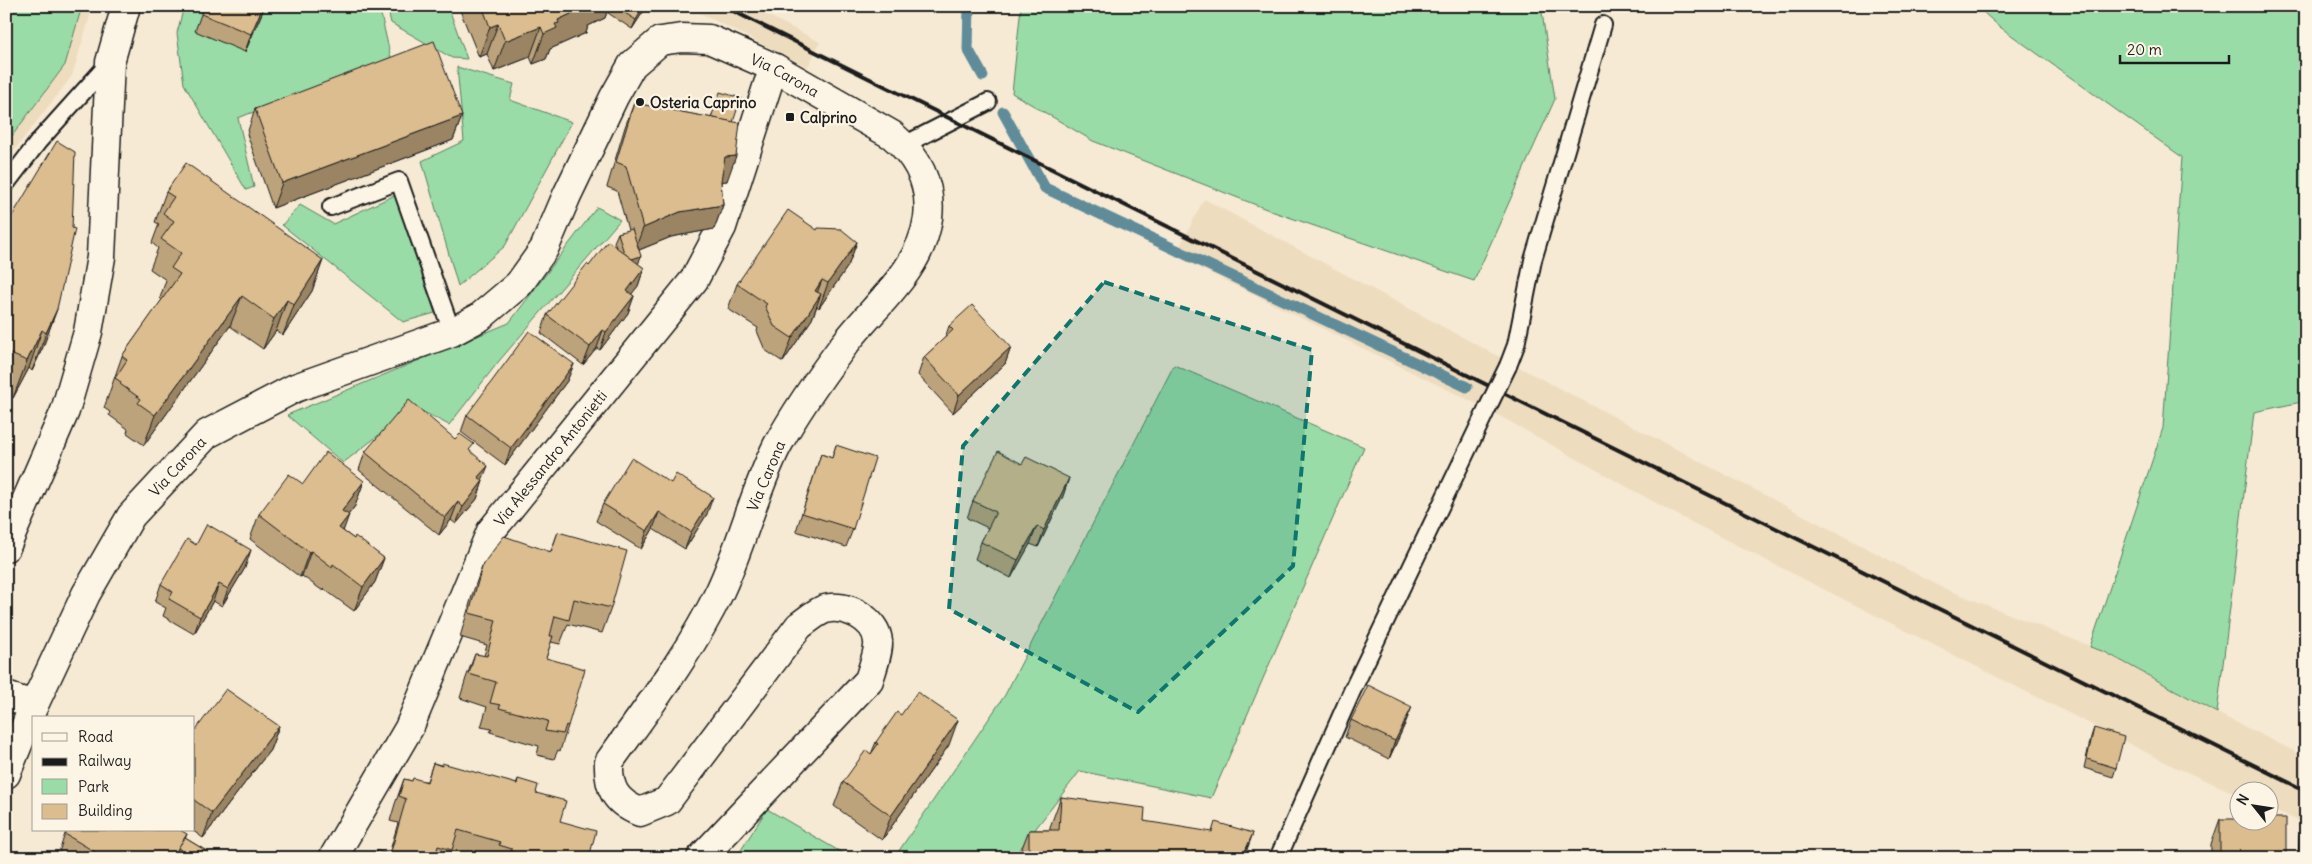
<svg xmlns="http://www.w3.org/2000/svg" width="2312" height="864" font-family="Delius,sans-serif">
<style>
.built{fill:#eedcbf}
.green{fill:#99dca7;stroke:#5a7c62}
.lines{fill:none;stroke-linecap:round;stroke-linejoin:round}
.stream{stroke:#608c9a;stroke-width:11}
.service-casing{stroke:#1c1c1c;stroke-width:20}
.minor-casing{stroke:#1c1c1c;stroke-width:31}
.tertiary-casing{stroke:#1c1c1c;stroke-width:31}
.service{stroke:#fcf5e5;stroke-width:16}
.minor{stroke:#fcf5e5;stroke-width:28}
.tertiary{stroke:#fcf5e5;stroke-width:28}
.rail{stroke:#1c1c1c;stroke-width:4}
.service-bridge-casing{stroke:#1c1c1c;stroke-width:20;stroke-linecap:butt}
.service-bridge{stroke:#fcf5e5;stroke-width:16}
.wall{fill:#bda37b;stroke:#1c1c1c}
.shaded-wall{fill:#9a8464;stroke:#1c1c1c}
.building{fill:#dcbd8f;stroke:#1c1c1c}
.marked{fill:#0f766e;fill-opacity:0.2;stroke:#0f766e;stroke-width:4;stroke-dasharray:10 6;stroke-linejoin:round}
.poi-dot{fill:#1c1c1c;stroke:#fcf5e5;stroke-width:2}
.labels{text-anchor:middle;dominant-baseline:central;stroke-width:4.5;stroke-linejoin:round;paint-order:stroke}
.street-label{font-size:15px;fill:#1c1c1c;stroke:#fcf5e5}
.poi-label{font-size:15px;font-weight:bold;fill:#1c1c1c;stroke:#fcf5e5;text-anchor:start}
</style>
<rect width="100%" height="100%" fill="#f6ead4"/>
<filter id="ink" filterUnits="userSpaceOnUse"><feTurbulence type="fractalNoise" baseFrequency=".02" numOctaves="2"/><feDisplacementMap in="SourceGraphic" scale="10" xChannelSelector="R" yChannelSelector="G"/><feConvolveMatrix kernelMatrix="1 2 1 2 8 2 1 2 1" color-interpolation-filters="sRGB"/></filter>
<g filter="url(#ink)">
<g class="built">
<path d="M6,6h87l-21,70 -66,85z"/>
<path d="M686,6h63l71,36 -12,25z"/>
<path d="M1204,199l305,163 434,226 162,64 112,61 89,44v67l-36,-16v-16h-30l-1,3 -64,-28 -492,-249 -196,-109 -312,-153z"/>
</g>
<g class="green">
<path d="M6,6h76l-17,59 -59,79z"/>
<path d="M184,6h195l12,52 -153,60 16,69 -8,3 -62,-106 -7,-51z"/>
<path d="M387,6h61l19,53 -15,-1 -61,-35z"/>
<path d="M1021,6h520l14,93 -81,182 -200,-69 -181,-71 -81,-48z"/>
<path d="M1976,6h330v395l-52,11 -37,301 -112,-61 -15,-5 73,-219 19,-271 -182,-130z"/>
<path d="M457,67l57,17 -4,16 62,22 -67,124 -47,40 -36,-125 42,-20z"/>
<path d="M395,195l40,118 -32,9 -121,-97 18,-20 33,19z"/>
<path d="M597,207l23,13 -121,141 -50,64 -41,-21 -6,13 -59,46 -56,-48 222,-92z"/>
<path d="M1174,365l190,82 -153,351 -131,-27 -67,87h-119l111,-163z"/>
<path d="M767,809l84,49h-115z"/>
</g>
<g class="lines">
<g class="stream">
<path d="M969,6l-1,43 15,27"/>
<path d="M1003,112l42,76 422,199"/>
</g>
<g class="service-casing">
<g id="service">
<path d="M904,145l84,-43"/>
<path d="M6,184l33,-43 71,-79"/>
<path d="M331,207l68,-26 53,151"/>
<path d="M1508,366l8,-21 17,-85 70,-235"/>
<path d="M1278,858l74,-167 135,-282"/>
</g>
</g>
<g class="minor-casing">
<g id="minor">
<path id="s1" d="M333,858l76,-130 82,-197 203,-251 28,-53 46,-143 7,-16"/>
</g>
</g>
<g class="tertiary-casing">
<g id="tertiary">
<path d="M6,547l59,-136 23,-79 13,-75 9,-195 16,-56"/>
<path d="M6,696l28,9"/>
<path id="s2" d="M6,774l28,-69 52,-111 45,-78 76,-82 88,-46 157,-56 28,-15 39,-33 25,-35 23,-54 47,-98 18,-32 28,-24 22,-3 27,1 66,29 117,67c25,21 40,49 36,83 -7,53 -54,87 -84,127 -24,32 -48,66 -67,101 -23,46 -35,98 -57,145 -30,62 -71,115 -111,171 -1,26 6,40 31,50l27,-11 132,-175c7,-5 17,-14 26,-17 20,-6 52,10 53,33 1,9 -6,28 -9,38l-168,178"/>
</g>
</g>
<use href="#service" class="service"/>
<use href="#minor" class="minor"/>
<use href="#tertiary" class="tertiary"/>
<path class="rail" d="M723,6l1583,785"/>
<g class="service-bridge-casing">
<path id="service-bridge" d="M1487,409l21,-43"/>
</g>
<use href="#service-bridge" class="service-bridge"/>
</g>
<g class="wall">
<path d="M204,6h61l-20,46 -50,-21z"/>
<path d="M460,6h149l-4,12 -17,8 -2,7 -36,16 -4,10 -13,5 -3,-7 -36,14 -7,-17 -8,3 -20,-49z"/>
<path d="M610,6h37l-15,23 -24,-16z"/>
<path d="M634,103l99,19 -6,59h-6l2,24 -9,24 -43,8 -32,13 -1,14 6,4 -6,18 -7,8 3,2 -6,17 -28,37 -3,-2 -14,17 -42,-32 6,-18 42,-49 27,-19 -2,-5 4,-9 10,-3 -11,-39 -10,-4 18,-60z"/>
<path d="M255,109l207,7 -9,24 -180,68 -26,-74z"/>
<path d="M166,192l157,68 -11,31 -29,44 -7,-4 -13,18 -33,-23 -86,119 -17,-12 1,-4 -19,-14 1,-3 -6,-4 18,-52 40,-56 -2,-2 6,-18 -16,-11 8,-21 -6,-5 7,-19 -4,-2z"/>
<path d="M6,226l51,83 -14,38 -11,24 -3,-3 -16,30 -7,-2z"/>
<path d="M817,230l40,12 -9,24 -29,42 -2,-2 -5,13 -29,43 -18,-12 -8,-19 1,-3 -30,-19 9,-25z"/>
<path d="M949,326l62,21 -6,17 -52,49 -35,-38 6,-18 21,-19z"/>
<path d="M574,364l-7,17 -62,84 -44,-33 6,-17z"/>
<path d="M836,445l17,84 -7,18 -50,-16 25,-77 11,4z"/>
<path d="M365,452h106l12,29 -6,18 -21,25 -5,-4 -12,15 -80,-65z"/>
<path d="M1069,478l-6,18 -25,51 -8,-3 -19,34 -36,-19 6,-17 7,-14 -21,-10 6,-17z"/>
<path d="M364,481l-9,25 -7,9 -5,16 11,8 30,19 -9,24 -21,29 -30,-22 -1,2 -21,-15 -2,1 -50,-38 9,-25 44,-30z"/>
<path d="M603,504l104,10 -22,35 -32,-20 -12,20 -45,-28z"/>
<path d="M558,532l53,76 -9,25 -34,-9 -8,20 -9,-2 -5,16 22,68 -8,25 -2,-1 -4,9 -17,-4 2,-9 -49,-14 2,-3 -11,-2 6,-20 -27,-9 6,-20 9,-24 9,2 3,-11 -27,-8 14,-48 9,-25 68,-13z"/>
<path d="M196,545l49,23 -23,38 -9,-5 -19,33 -31,-18 3,-8 -11,-6 6,-18z"/>
<path d="M1351,720l54,4 -16,35 -44,-22z"/>
<path d="M279,726l-9,24 -67,88 -11,-8h2v-98z"/>
<path d="M2094,728l22,40 -3,9 -29,-9 7,-31z"/>
<path d="M876,742l73,3 -67,95 -48,-34 9,-24 28,-28z"/>
<path d="M433,763l83,21 2,-5 18,14 24,28 29,37h-128l-11,-3 -1,3h-75l3,-7 12,3 9,-31 -8,-2 5,-17 9,-25 8,2h15z"/>
<path d="M1061,797l83,24 100,37h-226l11,-28h21v-3z"/>
<path d="M2220,819l66,38v1h-75v-14z"/>
<path d="M2302,827l4,31h-8l1,-22z"/>
<path d="M65,834l120,4 23,14 -2,6h-149z"/>
</g>
<g class="shaded-wall">
<path d="M263,6h2l-20,46 6,-18z"/>
<path d="M588,6h21l-4,12 -17,8 -2,7 -36,16 -4,10 -13,5 11,-30 11,-10 3,-4z"/>
<path d="M644,6h3l-15,23 4,-9z"/>
<path d="M498,24l-11,30 -8,3 11,-30z"/>
<path d="M541,27l-11,30 -36,14 11,-30z"/>
<path d="M462,116l-9,24 -180,68 9,-25z"/>
<path d="M736,156l-9,25 -11,1 9,-25z"/>
<path d="M723,205l-9,24 -43,8 -37,15 9,-24 37,-16z"/>
<path d="M857,242l-9,24 -29,42 9,-25z"/>
<path d="M641,256l-3,9 -12,-5z"/>
<path d="M323,260l-11,31 -29,44 11,-30z"/>
<path d="M644,268l-6,18 -17,22 6,-17z"/>
<path d="M822,280l-9,24 2,-13z"/>
<path d="M821,294l-9,25 -29,43 9,-24z"/>
<path d="M242,296l-12,30 -86,119 11,-30z"/>
<path d="M634,296l-6,17 -28,37 6,-18z"/>
<path d="M287,300l-11,31 -13,18 11,-30z"/>
<path d="M57,309l-14,38 -11,24 14,-38z"/>
<path d="M42,330l-13,38 -16,30 14,-37z"/>
<path d="M603,330l-6,18 -14,17 7,-18z"/>
<path d="M1011,347l-6,17 -52,49 6,-18z"/>
<path d="M574,364l-7,17 -62,84 6,-17z"/>
<path d="M488,466l-7,17 -3,-6z"/>
<path d="M1069,478l-6,18 -25,51 6,-17z"/>
<path d="M364,481l-9,25 -22,29 9,-24z"/>
<path d="M483,481l-6,18 -21,25 7,-17z"/>
<path d="M713,497l-6,17 -22,35 6,-17z"/>
<path d="M458,502l-7,18 -12,15 6,-17z"/>
<path d="M659,512l-6,17 -12,20 6,-18z"/>
<path d="M349,515l-9,25 -1,-12z"/>
<path d="M1037,526l-7,18 -19,34 7,-18z"/>
<path d="M251,550l-6,18 -23,38 6,-17z"/>
<path d="M311,551l-9,25 -2,1 9,-25z"/>
<path d="M384,558l-9,24 -21,29 9,-24z"/>
<path d="M219,584l-6,17 -19,33 6,-17z"/>
<path d="M1412,707l-7,17 -16,35 6,-18z"/>
<path d="M958,720l-9,25 -67,95 9,-24 62,-89z"/>
<path d="M279,726l-9,24 -67,88 9,-25z"/>
<path d="M1253,833l-9,25h-2z"/>
<path d="M187,834l-9,24h-6z"/>
</g>
<g class="building">
<path d="M204,6h59l-12,28 -50,-20z"/>
<path d="M482,6h106l-30,14 1,3 -4,1 2,4 -13,6 -3,-7 -36,14 -7,-17 -8,3z"/>
<path d="M614,6h30l-8,14z"/>
<path d="M434,41l28,75 -180,67 -27,-74z"/>
<path d="M720,92l21,6 -8,24 -22,-4z"/>
<path d="M634,103l106,20 -4,33 -11,1 -4,24 2,24 -43,7 -37,16 -17,-62 -10,-4z"/>
<path d="M57,141l18,11 -3,76 3,1 -18,80 -11,24 -4,-3 -15,31 -21,-9v-126z"/>
<path d="M186,163l137,97 -29,45 -7,-5 -13,19 -32,-23 -87,119 -17,-12 3,-4 -21,-15 1,-2 -6,-4 12,-18 -5,-4 58,-82 -9,-6 10,-15 -20,-14 13,-18 -11,-8 11,-16 -8,-5z"/>
<path d="M788,210l29,20 1,-2 23,1 16,13 -29,41 -6,-3 -7,11 6,3 -29,44 -18,-12 -9,-20 2,-2 -30,-20z"/>
<path d="M632,229l9,27 -9,3 -8,-6 -6,-20z"/>
<path d="M608,241l36,27 -17,23 7,5 -28,36 -3,-2 -13,17 -43,-32 40,-51 2,2z"/>
<path d="M972,305l39,42 -52,48 -35,-38 29,-27 -4,-4z"/>
<path d="M529,331l45,33 -63,84 -44,-33z"/>
<path d="M409,400l46,39 5,-5 14,10 -5,6 19,16 -10,11 5,4 -20,26 -5,-5 -13,16 -80,-66z"/>
<path d="M836,445l39,13 -22,71 -51,-16 19,-59 11,4z"/>
<path d="M998,451l24,13 4,-7 43,21 -25,52 -7,-4 -19,34 -37,-18 15,-30 -23,-11z"/>
<path d="M326,452l38,29 -22,30 7,4 -10,13 15,11 1,-3 29,22 -21,29 -30,-23 -1,3 -21,-16 -2,1 -50,-38 30,-40 14,10z"/>
<path d="M631,458l40,25 5,-9 37,23 -22,35 -32,-20 -12,19 -44,-27z"/>
<path d="M207,524l44,26 -23,39 -9,-5 -19,33 -31,-18 4,-7 -12,-8 26,-45 9,6z"/>
<path d="M558,532l69,19 -16,57 -37,-9 -5,21 -14,-4 -5,20h3l-7,22 39,11 -17,57 -2,-1 -3,9 -18,-3 3,-10 -49,-13 2,-3 -11,-2 6,-21 -27,-8 6,-20 12,2 9,-36 -27,-7 14,-49 21,-28 47,16z"/>
<path d="M1368,685l44,22 -17,34 -44,-21z"/>
<path d="M226,689l53,37 -67,87 -18,-13v-68z"/>
<path d="M917,692l41,28 -67,96 -48,-34 23,-32 5,4 7,-10 -2,-2 21,-30 4,3z"/>
<path d="M2094,728l30,9 -8,31 -29,-9z"/>
<path d="M433,763l9,3v-3l75,21 1,-5 20,6 -2,8 30,8 -6,20 36,10 -7,27h-79l2,-9 -13,-4 1,-3 -42,-12 -6,20 -14,-4 -3,12h-60l2,-7 13,4 16,-56 -7,-3 5,-17 8,2 1,-3 14,4z"/>
<path d="M1061,797l84,11 -1,13 68,11 3,-10 38,11 -11,25h-213v-28h30z"/>
<path d="M2270,818h16v39h-5v1h-61v-39h20v3h30z"/>
<path d="M2302,827l4,1v30h-5z"/>
<path d="M68,830h112l7,4 -15,24h-67l-40,-24z"/>
<path d="M185,838l23,14 -3,6h-29l5,-8 -3,-2z"/>
</g>
</g>
<path class="marked" d="M1104,282l208,68 -19,216 -155,146 -189,-103 14,-163z"/>
<g class="poi-dot">
<circle cx="640" cy="102" r="5"/>
<rect x="785" y="112" width="10" height="10" rx="2.5"/>
</g>
<g class="labels">
<g class="street-label">
<text stroke="none"><textPath href="#s2" startOffset="1165">Via Carona</textPath></text>
<text stroke="none"><textPath href="#s1" startOffset="458">Via Alessandro Antonietti</textPath></text>
<text stroke="none"><textPath href="#s2" startOffset="355">Via Carona</textPath></text>
<text transform="translate(766 476) rotate(-67)">Via Carona</text>
</g>
<g class="poi-label">
<text x="650" y="102">Osteria Caprino</text>
<text x="800" y="117">Calprino</text>
</g>
</g>
<rect width="2312" height="864" fill="none" stroke="#fcf5e5" stroke-width="25"/>
<rect x="12" y="12" width="2287" height="839" fill="none" stroke="#1c1c1c" stroke-width="2" filter="url(#ink)"/>
<rect x="32" y="716" width="162" height="115" fill="#fcf5e5" stroke="#a29e95"/>
<rect x="42" y="733" width="25" height="8" fill="#fcf5e5" stroke="#a29e95"/>
<text x="78" y="742" font-size="15" fill="#1c1c1c">Road</text>
<rect x="42" y="758" width="25" height="8" fill="#1c1c1c" stroke="#a29e95"/>
<text x="78" y="766" font-size="15" fill="#1c1c1c">Railway</text>
<rect x="42" y="779" width="25" height="15" fill="#99dca7" stroke="#a29e95"/>
<text x="78" y="792" font-size="15" fill="#1c1c1c">Park</text>
<rect x="42" y="804" width="25" height="15" fill="#dcbd8f" stroke="#a29e95"/>
<text x="78" y="816" font-size="15" fill="#1c1c1c">Building</text>
<g transform="translate(2254 806) rotate(300)"><circle r="24" fill="#fcf5e5" stroke="#a29e95"/>
<path d="M0-4L9 19L0 12L-9 19Z" fill="#1c1c1c"/>
<text y="-8" font-size="14" font-weight="bold" text-anchor="middle" fill="#1c1c1c">N</text>
</g>
<path d="M2120 55v8h109v-8" fill="none" stroke="#1c1c1c" stroke-width="2.5"/>
<text x="2127" y="55" font-size="15" fill="#1c1c1c" stroke="#fcf5e5" stroke-width="4" paint-order="stroke">20 m</text>
</svg>
